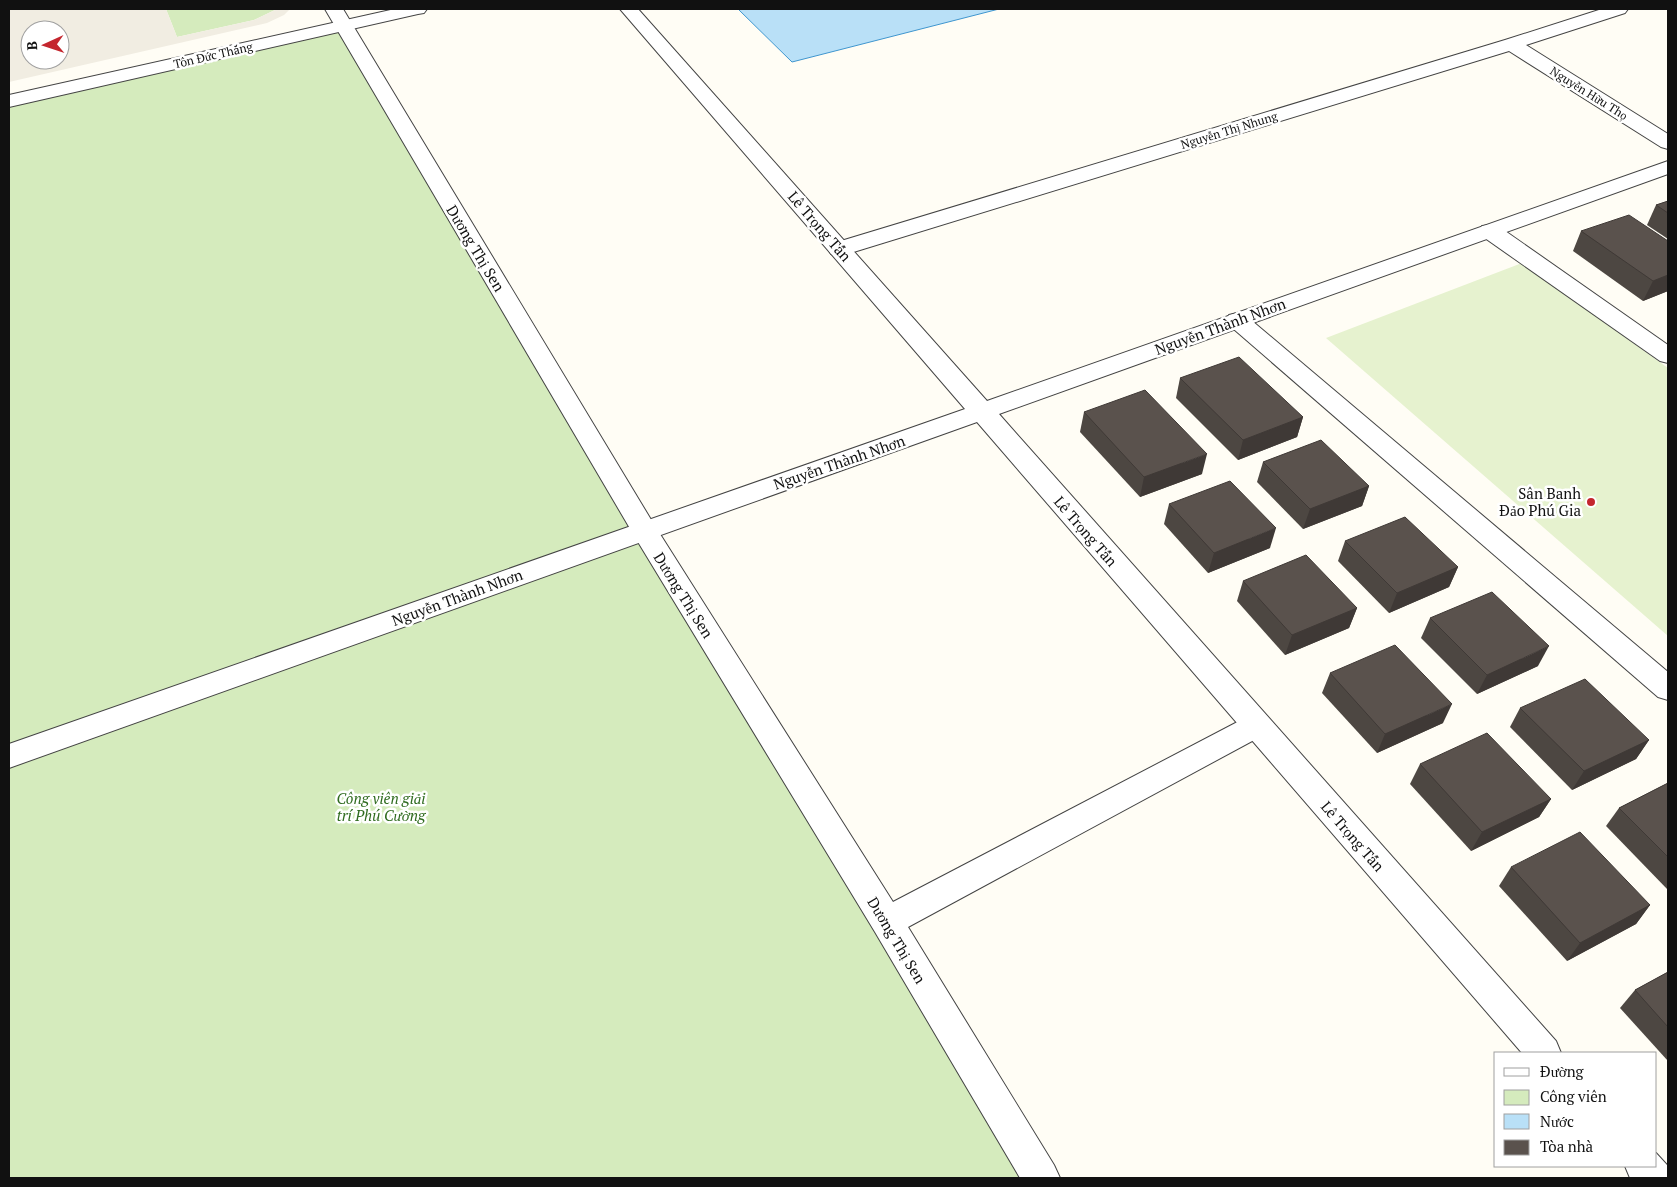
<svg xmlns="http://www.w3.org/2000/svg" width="1677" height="1187" font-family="'PT Serif',serif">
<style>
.green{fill:#d5ebbd}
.pitch{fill:#e6f2cf}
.plaza{fill:#f1ede2;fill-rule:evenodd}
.water{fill:#b9e0f7;stroke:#3f96cf}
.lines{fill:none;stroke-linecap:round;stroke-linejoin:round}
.minor-casing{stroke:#444;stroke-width:2}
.tertiary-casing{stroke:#444;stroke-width:2}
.minor{fill:#fff;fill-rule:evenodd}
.tertiary{fill:#fff;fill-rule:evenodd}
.wall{fill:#4d4742}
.shaded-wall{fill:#3f3936}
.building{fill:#5a524d;stroke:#3f3936}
.poi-dot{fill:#c4262e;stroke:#fff;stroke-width:2}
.labels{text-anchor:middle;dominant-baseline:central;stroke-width:5;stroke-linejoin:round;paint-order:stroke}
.far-street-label{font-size:12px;fill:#111;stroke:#fff}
.street-label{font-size:15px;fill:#111;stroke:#fff}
.poi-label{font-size:15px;fill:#111;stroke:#fff;text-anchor:end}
.park-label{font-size:15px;font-style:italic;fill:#2f6b1f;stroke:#fff}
</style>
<rect width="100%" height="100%" fill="#fffdf5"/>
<g class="green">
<path d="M166,9h111l-23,11 -77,17z"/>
<path d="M344,25l696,1153h-1031v-1077z"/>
</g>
<path class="pitch" d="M1522,263l146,105v268l-342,-298z"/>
<path class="plaza" d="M9,9h157l11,28 77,-17 23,-11h13l-6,6 -17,8 -258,59zM30,30h30v30h-30z"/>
<path class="water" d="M738,9h261l-207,53z"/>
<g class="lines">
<g class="minor-casing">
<g id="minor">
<path d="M325,9h18l310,514 240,379 354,-185 10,-4 10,4 5,8 -5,8 -359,194 146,238 6,13h-40l-145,-246 -240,-395z"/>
<path d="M1602,9h26l-3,4 -99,32 142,89v15l-7,-2 -152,-96 -662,203 -8,2 -8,-2 -3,-5 3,-5 674,-204z"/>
<path d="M1490,225l8,1 170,119v18l-8,-2 -178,-125 -3,-5 3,-5z"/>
<path d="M1237,313l8,2 423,357v28l-10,-3 -429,-372 -3,-5 3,-5z"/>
</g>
</g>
<g class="tertiary-casing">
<g id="tertiary">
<path d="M395,9h32l-3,4 -6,1 -409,93v-12z"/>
<path d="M620,9h18l349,392 681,-240v13l-669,240 557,627 5,12h-39l-545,-631 -968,346v-24l956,-335z"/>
<path d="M1656,1153l11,12 1,13h-38l-5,-12h31z"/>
</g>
</g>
<use href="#minor" class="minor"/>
<use href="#tertiary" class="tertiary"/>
</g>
<g class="wall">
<path d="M1668,201v38l-21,-14 9,-20z"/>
<path d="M1581,231l87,10v50l-25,10 -70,-50z"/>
<path d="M1180,378l123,39 -6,20 -59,23 -62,-62z"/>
<path d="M1084,412l118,62 -62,23 -60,-65z"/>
<path d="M1263,462l106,24 -7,20 -59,23 -46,-47z"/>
<path d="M1169,504l101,44 -62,25 -44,-49z"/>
<path d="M1345,541l113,26 -9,20 -60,26 -51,-52z"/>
<path d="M1243,581l114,27 -8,20 -64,27 -48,-54z"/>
<path d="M1430,618l108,48 -61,28 -56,-56z"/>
<path d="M1330,673l113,50 -66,30 -55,-60z"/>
<path d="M1520,708l129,32 -13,19 -64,31 -62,-63z"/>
<path d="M1420,764l131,35 -12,18 -68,34 -61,-67z"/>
<path d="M1668,783v107l-62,-64 13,-18z"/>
<path d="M1511,867l139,38 -14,19 -69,37 -68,-75z"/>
<path d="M1668,972v89l-48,-53 15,-18z"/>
</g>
<g class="shaded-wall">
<path d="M1668,275v16l-25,10 10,-20z"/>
<path d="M1303,417l-6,20 -59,23 5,-20z"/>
<path d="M1207,454l-5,20 -62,23 4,-20z"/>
<path d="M1369,486l-7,20 -59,23 7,-20z"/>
<path d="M1276,528l-6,20 -62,25 6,-20z"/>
<path d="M1458,567l-9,20 -60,26 8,-20z"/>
<path d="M1357,608l-8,20 -64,27 7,-20z"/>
<path d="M1549,646l-11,20 -61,28 10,-19z"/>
<path d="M1452,704l-9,19 -66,30 8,-19z"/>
<path d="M1649,740l-13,19 -64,31 12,-19z"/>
<path d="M1551,799l-12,18 -68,34 11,-19z"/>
<path d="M1650,905l-14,19 -69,37 13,-18z"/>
</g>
<g class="building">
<path d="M1668,201v12l-12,-8z"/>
<path d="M1629,215l39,26v34l-15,6 -72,-50z"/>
<path d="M1239,357l64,60 -60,23 -63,-62z"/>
<path d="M1145,390l62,64 -63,23 -60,-65z"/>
<path d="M1321,440l48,46 -59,23 -47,-47z"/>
<path d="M1230,481l46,47 -62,25 -45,-49z"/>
<path d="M1405,517l53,50 -61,26 -52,-52z"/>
<path d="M1306,555l51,53 -65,27 -49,-54z"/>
<path d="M1492,592l57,54 -62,29 -57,-57z"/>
<path d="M1395,645l57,59 -67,30 -55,-61z"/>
<path d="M1585,679l64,61 -65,31 -64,-63z"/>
<path d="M1487,733l64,66 -69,33 -62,-68z"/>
<path d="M1668,783v74l-49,-49z"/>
<path d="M1580,832l70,73 -70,38 -69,-76z"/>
<path d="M1668,972v55l-33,-37z"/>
</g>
<circle class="poi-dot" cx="1591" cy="502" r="5"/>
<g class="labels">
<g class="far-street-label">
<text transform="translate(213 55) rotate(-13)">Tôn Đức Thắng</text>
<text transform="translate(1589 93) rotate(32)">Nguyễn Hữu Thọ</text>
<text transform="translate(1229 130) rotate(-17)">Nguyễn Thị Nhung</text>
</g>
<g class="street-label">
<text transform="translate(820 226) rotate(49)">Lê Trọng Tấn</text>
<text transform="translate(476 248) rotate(59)">Dương Thị Sen</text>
<text transform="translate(1220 326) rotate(-20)">Nguyễn Thành Nhơn</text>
<text transform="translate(839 462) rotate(-19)">Nguyễn Thành Nhơn</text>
<text transform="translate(1086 531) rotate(49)">Lê Trọng Tấn</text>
<text transform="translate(684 595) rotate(58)">Dương Thị Sen</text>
<text transform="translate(457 597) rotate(-20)">Nguyễn Thành Nhơn</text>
<text transform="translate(1353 836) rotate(49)">Lê Trọng Tấn</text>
<text transform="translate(897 940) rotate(59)">Dương Thị Sen</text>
</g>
<g class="poi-label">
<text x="1581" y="493">Sân Banh<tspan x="1581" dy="17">Đảo Phú Gia</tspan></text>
</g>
<g class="park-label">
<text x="381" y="798">Công viên giải<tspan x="381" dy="17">trí Phú Cường</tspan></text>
</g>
</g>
<rect width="1677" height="1187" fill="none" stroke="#111111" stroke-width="20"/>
<rect x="1494" y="1052" width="162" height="115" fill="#ffffff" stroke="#a0a0a0"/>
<rect x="1504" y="1068" width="25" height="8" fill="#ffffff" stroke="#a0a0a0"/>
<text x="1540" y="1077" font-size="15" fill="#111111">Đường</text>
<rect x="1504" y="1090" width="25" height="15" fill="#d5ebbd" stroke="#a0a0a0"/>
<text x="1540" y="1102" font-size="15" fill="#111111">Công viên</text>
<rect x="1504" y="1114" width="25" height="15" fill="#b9e0f7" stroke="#a0a0a0"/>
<text x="1540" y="1127" font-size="15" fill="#111111">Nước</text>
<rect x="1504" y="1140" width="25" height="15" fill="#5a524d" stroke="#a0a0a0"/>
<text x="1540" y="1152" font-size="15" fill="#111111">Tòa nhà</text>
<g transform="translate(45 45) rotate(267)"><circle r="24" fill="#ffffff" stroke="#a0a0a0"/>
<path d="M0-4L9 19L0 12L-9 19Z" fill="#c4262e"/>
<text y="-8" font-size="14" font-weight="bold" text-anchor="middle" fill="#111111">B</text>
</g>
</svg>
